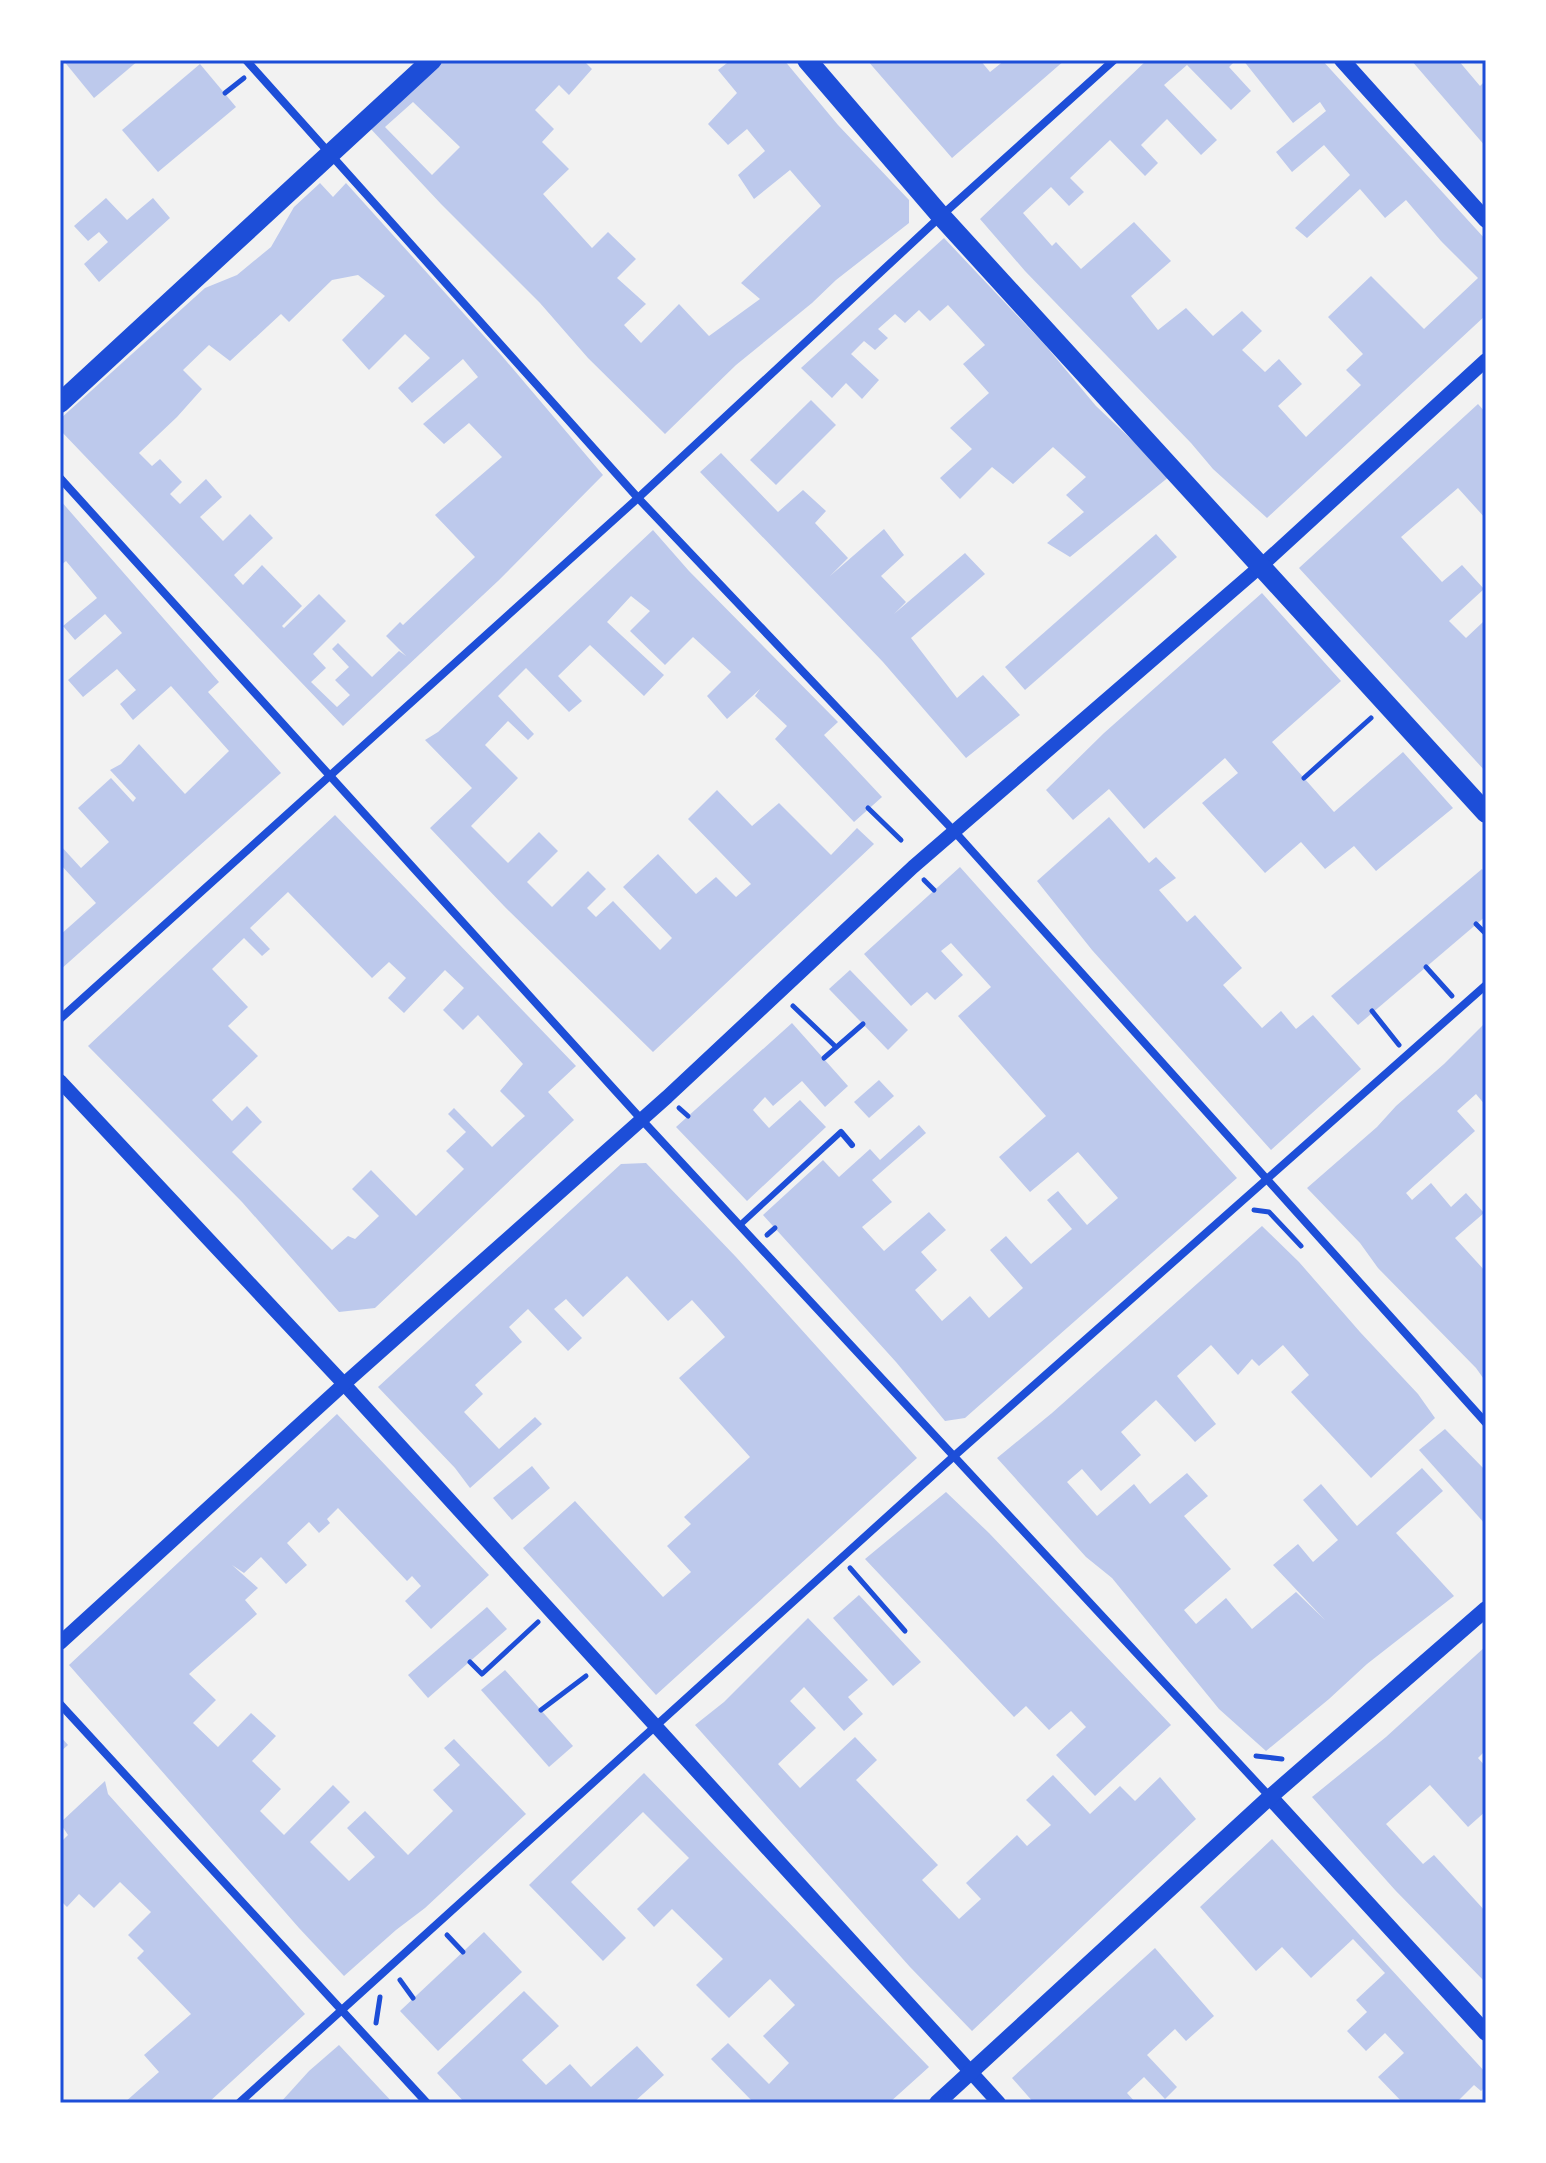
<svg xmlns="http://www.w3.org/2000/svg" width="1546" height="2163" font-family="Ubuntu,sans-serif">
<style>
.building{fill:#bdc9ec;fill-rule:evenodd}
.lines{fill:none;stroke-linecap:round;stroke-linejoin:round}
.path{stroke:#1d4ed8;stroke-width:5}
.service{stroke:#1d4ed8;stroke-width:6}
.minor{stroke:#1d4ed8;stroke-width:8}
.tertiary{stroke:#1d4ed8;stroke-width:14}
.secondary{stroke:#1d4ed8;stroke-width:16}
.primary{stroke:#1d4ed8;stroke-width:20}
.neatline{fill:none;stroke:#1d4ed8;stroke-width:3}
</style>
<rect width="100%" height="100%" fill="#f2f2f2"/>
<g class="building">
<path d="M63,60h76l-45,38z"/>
<path d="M445,60h138l9,9 -23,26 -10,-10 -24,25 19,19 -12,13 27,27 -26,25 49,54 16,-16 28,27 -19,19 29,26 -22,21 17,18 38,-39 30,32 51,-37 -19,-16 80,-77 -31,-36 -36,29 -16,-24 27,-24 -18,-22 -19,16 -20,-21 29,-31 -19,-23 13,-10h53l54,65 71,75v23l-73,57 -24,23 -76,62 -71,69 -77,-76 -48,-55 -99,-99 -72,-77zM413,102l47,45 -28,28 -47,-48z"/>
<path d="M867,60h113l10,12 15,-12h60l-113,98z"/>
<path d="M1147,60h89l-7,7 22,24 -20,19 -44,-45 -23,20 53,55 -16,15 -34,-36 -26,26 17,18 -13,13 -35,-36 -40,38 14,14 -15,14 -18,-19 -28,26 29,33 4,-4 25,27 53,-47 37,39 -40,35 27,34 28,-22 27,28 29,-25 20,20 -20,19 23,22 14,-13 23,25 -24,22 28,31 55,-52 -15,-15 17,-16 -35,-37 43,-41 53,53 54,-51 -37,-37 -35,-41 -21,18 -25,-29 -53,49 -12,-10 55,-53 -26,-30 -32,27 -16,-20 50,-41 -6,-9 -27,21 -50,-63h79l164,180v75l-219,203 -54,-49 -22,-26 -166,-172 -45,-52z"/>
<path d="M1411,60h47l22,26 6,-6v67z"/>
<path d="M200,64l36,43 -78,65 -36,-42z"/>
<path d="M320,183l13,14 13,-14 156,173 101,119 -105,106 -155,145 -283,-296v-11l145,-131 32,-13 34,-28 23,-40zM358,275l27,21 -43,44 27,30 36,-36 25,24 -32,30 14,15 51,-44 15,18 -55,47 21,20 25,-21 33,34 -67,58 40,42 -72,68 -3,-3 -14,14 20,20 -7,-5 -27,26 -34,-34 -6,6 17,18 -14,13 15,15 -13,12 -26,-25 15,-14 -13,-14 33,-33 -27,-27 -35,34 -2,-2 20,-20 -40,-41 -19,20 -9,-10 39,-37 -23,-24 -27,27 -23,-24 22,-20 -16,-18 -26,25 -10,-10 12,-12 -22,-23 -8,7 -13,-13 38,-36 25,-28 -19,-19 26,-25 21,16 51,-47 8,8 43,-42z"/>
<path d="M106,198l21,22 26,-22 17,20 -71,64 -15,-18 24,-22 -9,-10 -11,9 -14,-15z"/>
<path d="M944,238l101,107 51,61 74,70 -100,81 -23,-14 37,-31 -18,-17 20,-18 -33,-30 -40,37 -21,-17 -32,32 -20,-21 32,-29 -22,-21 39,-35 -26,-29 22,-19 -37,-40 -18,16 -11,-11 -14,13 -10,-9 -17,15 10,9 -13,12 -11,-9 -13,13 28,26 -17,19 -16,-16 -14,15 -31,-30z"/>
<path d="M811,400l25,25 -60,60 -26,-25z"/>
<path d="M1478,404l8,9v106l-28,-31 -57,49 41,45 20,-17 22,24 -35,32 17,17 17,-16 3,3v147l-187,-204z"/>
<path d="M721,453l57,59 25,-22 23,21 -11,12 33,35 -18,18 54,-47 20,26 -23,21 25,26 -12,12 71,-61 20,21 -74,64 46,60 26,-23 37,40 -54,43 -83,-96 -183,-190z"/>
<path d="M60,500l159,182 -11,10 73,81 -221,197v-35l36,-32 -36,-39v-19l21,23 28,-26 -31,-34 33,-30 22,24 3,-4 -26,-28 11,-6 18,-20 46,50 44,-43 -58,-65 -38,34 -13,-16 16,-14 -19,-21 -34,28 -15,-17 54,-47 -17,-19 -30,26 -12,-14 34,-28 -31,-37 -6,5z"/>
<path d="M653,530l36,41 149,151 -14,13 58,62 -28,25 -79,-83 12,-13 -32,-30 5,-7 -33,30 -20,-23 24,-24 -38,-35 -28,28 -35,-34 20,-20 -19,-15 -24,26 57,53 -20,21 -54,-51 -32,31 24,25 -13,11 -43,-44 -28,28 36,38 -6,6 -20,-19 -23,24 33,33 -47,48 37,37 31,-31 19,19 -31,31 25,25 36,-36 18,18 -19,19 9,9 17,-16 47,49 12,-12 -49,-51 35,-33 38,40 20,-17 20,20 15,-13 -63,-65 29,-29 35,36 27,-23 52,52 26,-27 17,16 -221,208 -149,-146 -74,-78 42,-40 -47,-48 13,-8z"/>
<path d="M1156,534l21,23 -152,133 -20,-23z"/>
<path d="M1262,593l79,88 -69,61 32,36 30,34 69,-60 50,56 -77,63 -22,-25 -29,23 -24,-27 -36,31 -63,-70 36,-30 -13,-15 -81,71 -35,-40 -36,31 -27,-30 58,-57z"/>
<path d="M335,815l241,251 -28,26 26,28 -199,188 -36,4 -97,-110 -154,-156zM288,892l84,86 17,-16 17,16 -18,20 16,15 41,-43 19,18 -21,22 20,20 15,-15 45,49 -23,27 25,25 -8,7 -25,24 -38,-39 -6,6 18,18 -20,19 18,18 -48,47 -45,-46 -19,19 27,27 -24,23 -7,-3 -16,14 -100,-98 30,-30 -15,-16 -15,15 -20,-21 46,-44 -30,-30 20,-19 -36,-38 32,-31 18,18 8,-7 -20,-21z"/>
<path d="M1109,817l40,46 7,-6 20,21 -17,12 28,32 8,-7 47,53 -19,17 39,43 19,-17 15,18 17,-14 48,54 -90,81 -179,-200 -55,-69z"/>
<path d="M960,867l277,311 -272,240 -20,3 -49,-59 -133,-147 60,-55 16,17 31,-28 10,11 39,-35 7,8 -54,47 20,22 -30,25 22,24 45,-39 17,18 -25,22 16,18 -22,20 27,31 28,-25 19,22 34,-30 -33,-38 16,-14 25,28 41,-35 -25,-29 11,-9 29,34 31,-27 -40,-46 -48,40 -31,-35 47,-41 -88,-100 33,-29 -40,-44 -10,8 22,24 -28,25 -8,-8 -16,14 -47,-52z"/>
<path d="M1482,869l4,5v42l-128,109 -27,-29z"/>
<path d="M850,970l58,60 -20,20 -59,-61z"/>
<path d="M1486,1022v84l-10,-12 -19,17 18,20 -69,62 6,7 19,-17 20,24 15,-14 18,20 -29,25 31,34v110l-10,-14 -98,-100 -18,-25 -53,-55 70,-61 19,-21 48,-42z"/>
<path d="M792,1023l56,63 -23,21 -23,-26 -29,25 -8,-9 -12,13 16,18 31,-28 26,27 -79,74 -71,-74z"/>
<path d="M879,1080l15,16 -25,22 -15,-16z"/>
<path d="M646,1163l90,94 181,201 -261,237 -133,-147 52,-47 88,96 28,-25 -24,-26 24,-22 -7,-7 66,-60 -71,-79 46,-41 -14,-16 -19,-21 -24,21 -41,-45 -44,41 -17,-18 -12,10 28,29 -14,13 -40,-42 -19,18 13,15 -47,43 8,9 -19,18 35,37 36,-32 7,7 -72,64 -15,-20 -77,-81 243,-223z"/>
<path d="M1262,1226l37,36 61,70 58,62 17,24 -64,60 -80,-86 18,-17 -26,-30 -24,21 -7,-7 -14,16 -27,-30 -34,31 39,48 -21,18 -39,-42 -35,32 20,23 -40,36 -19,-22 -15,13 30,34 37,-32 16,20 37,-31 21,23 -24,20 47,53 -47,41 12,14 30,-26 26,31 44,-37 29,28 -52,-55 25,-21 15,18 25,-22 -35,-40 18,-16 36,42 65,-58 21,23 -47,42 58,63 -87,68 -38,35 -63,52 -47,-42 -107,-131 -26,-21 -89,-99 55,-45z"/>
<path d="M337,1414l152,161 -58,54 -26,-28 16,-15 -9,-10 -5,5 -69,-73 -11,11 3,4 -11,10 -10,-11 -22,21 20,22 -21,19 -25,-27 -17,16 -12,-8 26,23 -13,12 12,14 -68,60 27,26 -23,23 25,24 33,-34 25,23 -24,25 29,28 -21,22 24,24 49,-50 17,17 -40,40 39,39 26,-24 -28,-29 18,-17 43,44 45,-44 -20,-21 27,-25 -16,-17 10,-9 72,75 -101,94 -29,22 -52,46 -45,-48 -230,-263z"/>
<path d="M1445,1429l41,42v54l-67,-75z"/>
<path d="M532,1466l18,22 -38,32 -19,-22z"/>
<path d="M946,1492l43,41 182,192 -76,71 -39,-41 30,-28 -15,-16 -22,19 -23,-24 -12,11 -149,-158z"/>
<path d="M859,1595l62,67 -28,24 -60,-68z"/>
<path d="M487,1607l20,22 -79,69 -20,-23z"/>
<path d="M808,1618l60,62 -20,17 15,17 -19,17 -40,-44 -14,14 26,27 -38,36 22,24 55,-51 22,23 -21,20 82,85 -16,15 37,39 22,-20 -15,-16 51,-48 10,11 24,-21 -25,-25 27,-25 37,39 30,-28 15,15 25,-24 36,42 -224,212 -62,-64 -215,-242 29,-23z"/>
<path d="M1486,1646v104l-8,8 8,9v44l-18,16 -38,-42 -44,39 37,40 11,-9 52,57v71l-91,-93 -83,-93 74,-60z"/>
<path d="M505,1670l68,76 -24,21 -68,-77z"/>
<path d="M60,1736l8,9 -8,7z"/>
<path d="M644,1773l285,294 -40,36h-139l2,-2 -41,-42 17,-16 41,41 20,-21 -26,-27 32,-31 -25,-26 -41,39 -33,-33 27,-26 -51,-50 -18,18 -17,-18 52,-51 -46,-46 -72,70 55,56 -23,23 -74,-76z"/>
<path d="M105,1781l3,13 197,220 -97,89h-84l35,-31 -15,-17 47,-41 -54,-56 7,-7 -16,-16 23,-23 -31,-30 -26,26 -15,-14 -12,13 -7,-7v-57l8,-8 -8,-12z"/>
<path d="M1272,1839l214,234v13l-5,5 -7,-6 -18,18h-53l-25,-26 26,-24 -19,-20 -19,18 -19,-20 20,-19 -11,-12 29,-27 -32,-34 -42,39 -29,-31 -26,24 -56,-64z"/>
<path d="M484,1932l38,40 -84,79 -38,-40z"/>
<path d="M1155,1948l59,68 -28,25 -11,-12 -28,26 30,32 -12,12 -21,-22 -17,16 9,10h-102l-22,-25z"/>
<path d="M524,1991l35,35 -37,34 24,25 24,-21 21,23 46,-41 27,29 -31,28h-168l-28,-30z"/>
<path d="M339,2045l54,58h-113l29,-32z"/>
</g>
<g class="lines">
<g class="path">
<path d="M225,93l19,-15"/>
<path d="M1304,778l67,-60"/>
<path d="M868,808l33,32"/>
<path d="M924,880l10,10"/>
<path d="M1476,924l10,10"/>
<path d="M1426,967l26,29"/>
<path d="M793,1006l43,41"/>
<path d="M1372,1011l27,34"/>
<path d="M824,1058l39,-34"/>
<path d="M679,1108l9,8"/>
<path d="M1254,1210l15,2 32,34"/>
<path d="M767,1235l8,-7"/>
<path d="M850,1568l55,63"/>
<path d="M470,1662l12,12 56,-52"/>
<path d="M541,1710l45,-34"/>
<path d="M1256,1756l26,3"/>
<path d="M447,1935l16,17"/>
<path d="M400,1980l13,18"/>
<path d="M376,2023l4,-26"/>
</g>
<path class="service" d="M740,1225l101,-93 11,13"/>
<g class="minor">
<path d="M246,60l392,438 316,333 532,592"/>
<path d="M60,478l581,641 629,678"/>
<path d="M60,1019l578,-521 303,-282 173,-156"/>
<path d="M60,1704l367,399"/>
<path d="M239,2103l714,-646 533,-472"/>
</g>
<g class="tertiary">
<path d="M60,1081l284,303 655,719"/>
<path d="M60,1643l284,-259 323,-287 246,-230 349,-302 224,-205"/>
</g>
<g class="secondary">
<path d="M1342,60l144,160"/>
<path d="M1270,1797l216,236"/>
<path d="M937,2103l333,-306 216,-188"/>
</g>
<g class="primary">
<path d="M807,60l134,156 545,597"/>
<path d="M60,403l372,-343"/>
</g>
</g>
<rect width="1546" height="2163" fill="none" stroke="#ffffff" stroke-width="124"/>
<rect x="62" y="62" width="1422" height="2039" class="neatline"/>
</svg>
